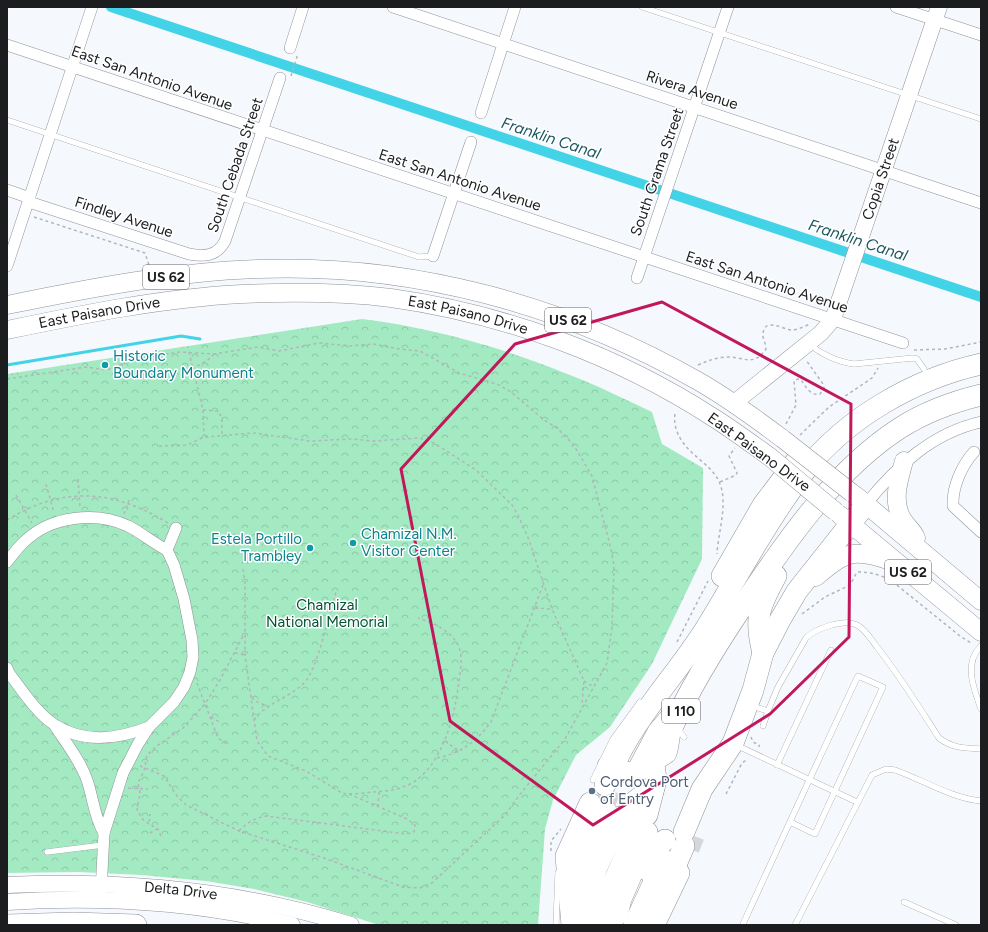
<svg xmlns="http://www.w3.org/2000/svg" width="988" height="932" font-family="Figtree,sans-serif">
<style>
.forest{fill:url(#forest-crowns)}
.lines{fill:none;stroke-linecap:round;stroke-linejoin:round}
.stream{stroke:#43d3e7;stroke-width:3}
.canal{stroke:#43d3e7;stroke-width:10}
.motorway-tunnel{stroke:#d4d8dd;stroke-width:21;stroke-dasharray:21 10;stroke-linecap:butt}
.service-casing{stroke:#8f9297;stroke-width:6}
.minor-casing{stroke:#8f9297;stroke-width:12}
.secondary-casing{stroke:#8f9297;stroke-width:17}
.primary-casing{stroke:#8f9297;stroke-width:19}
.motorway-casing{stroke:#8f9297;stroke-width:22}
.path{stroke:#b2b5b9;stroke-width:1.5;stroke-dasharray:3 3;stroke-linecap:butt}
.service{stroke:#fff;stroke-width:5.5}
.minor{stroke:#fff;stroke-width:11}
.secondary{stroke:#fff;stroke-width:16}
.primary{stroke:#fff;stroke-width:18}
.motorway{stroke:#fff;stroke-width:21}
.primary-bridge-casing{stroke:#8f9297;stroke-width:19;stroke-linecap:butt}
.primary-bridge{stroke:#fff;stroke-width:18}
.marked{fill:none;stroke:#c2185b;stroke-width:3;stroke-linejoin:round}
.culture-dot{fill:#0f9aa8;stroke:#fff;stroke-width:1.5}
.service-dot{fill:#5c6f8a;stroke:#fff;stroke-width:1.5}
.labels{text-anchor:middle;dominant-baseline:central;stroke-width:3;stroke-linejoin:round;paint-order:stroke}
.shield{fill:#fff;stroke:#606162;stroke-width:1}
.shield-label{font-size:14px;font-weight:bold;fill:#1c1d1f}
.street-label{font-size:15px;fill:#1c1d1f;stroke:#fff}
.culture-label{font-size:15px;fill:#0d838f;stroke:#fff;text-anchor:start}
.park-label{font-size:15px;fill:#005434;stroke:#fff}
.service-label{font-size:15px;fill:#4e5e75;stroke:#fff;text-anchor:start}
.water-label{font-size:16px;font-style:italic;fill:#1c5760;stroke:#fff}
</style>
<defs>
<pattern id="forest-crowns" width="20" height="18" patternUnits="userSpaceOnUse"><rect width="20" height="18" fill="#a3eac2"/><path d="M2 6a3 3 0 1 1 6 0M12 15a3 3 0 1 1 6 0" fill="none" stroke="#8cc8a6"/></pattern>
</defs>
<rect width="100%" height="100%" fill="#f5f9fe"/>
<path class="forest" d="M362,319c74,9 149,31 218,60 25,10 48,22 72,33l10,32 41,24 -1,91 -50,105 -42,63 -34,28 -23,45 -8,29 -7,96h-159l-72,-23 -53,-13 -48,-8 -65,-6 -62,-3 -72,1v-499z"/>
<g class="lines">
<path class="stream" d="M7,365l174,-29 19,3"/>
<path class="canal" d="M111,7l870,290"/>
<g class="motorway-tunnel">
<path d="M602,809l10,-21"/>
<path d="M689,849l5,-13"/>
</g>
<g class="service-casing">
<g id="service">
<path d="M642,7l339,112"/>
<path d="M7,120l412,137 14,-1"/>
<path d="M809,344c12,10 29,18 45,20l59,-6 4,1 7,10"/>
<path d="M981,646c-18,18 -7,43 0,63"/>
<path d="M752,706l16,5 10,-24 28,-49c9,-9 38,-20 51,-13 8,4 14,14 20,22 23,29 42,60 62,91 13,10 25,10 42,11"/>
<path d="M763,726l5,-15"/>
<path d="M679,727l1,5 4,5"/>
<path d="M736,745l121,57"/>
<path d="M777,765l54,-115"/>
<path d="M593,780l20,-41 27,-37"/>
<path d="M47,852l56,-7"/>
<path d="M904,902l52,23"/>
<path d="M556,925l2,-52"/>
<path d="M743,925v-1c38,-83 76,-166 115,-248l25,11 -68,147 -25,-12"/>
<path d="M795,925l77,-150 14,-6 9,1c28,10 56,28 86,31"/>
</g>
</g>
<g class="minor-casing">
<g id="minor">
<path d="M393,7l588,196"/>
<path d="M896,7l85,28"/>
<path d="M7,45l896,298"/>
<path d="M290,48l13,-41"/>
<path d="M481,113l34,-106"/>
<path d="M7,190l23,8"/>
<path d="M29,202l160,52c16,3 28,2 36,-13l55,-163"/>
<path d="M433,256l38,-114"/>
<path d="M7,266l85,-259"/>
<path d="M637,278l91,-271"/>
<path d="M974,452c-12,13 -22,35 -21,54l28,26"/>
<path d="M866,504c31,-38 66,-71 115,-82"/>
<path d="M167,550l9,-22"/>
<path d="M7,562c6,-8 11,-15 18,-21 26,-25 71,-30 103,-15 14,7 25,17 39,24l7,15 10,34 8,41 1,17 -3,15 -6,15 -10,15 -25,25 -11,17 -15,29 -19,60 -3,59"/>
<path d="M7,668l2,5c12,16 29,42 46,52 30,19 63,14 94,2"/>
<path d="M55,726c11,17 25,34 32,54 6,17 7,37 17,53"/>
</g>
</g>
<g class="secondary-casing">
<g id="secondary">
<path id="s1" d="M734,403l87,-70 12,-14 106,-312"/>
<path id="s2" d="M7,885c117,-5 232,5 344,40"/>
<path d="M7,902c95,-6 193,0 285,23"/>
</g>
</g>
<g class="primary-casing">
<g id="primary">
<path d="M7,305c83,-17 167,-33 251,-36 154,-6 307,36 440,112 30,17 57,37 85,58"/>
<path id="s3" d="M7,330c77,-16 156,-32 235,-36 49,-2 100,-2 149,4 114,16 226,57 323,120 19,12 38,26 56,39"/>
<path d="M904,461c-5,18 -13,41 -1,59 4,7 10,10 13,18"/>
<path d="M855,495l126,106"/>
<path d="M840,515l141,117"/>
<path d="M816,577c27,-24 38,-30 74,-16"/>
</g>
</g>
<g class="motorway-casing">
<g id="motorway">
<path d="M722,576l41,-71 37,-49"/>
<path d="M763,653c-9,-35 -4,-46 13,-77"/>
<path d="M608,766l27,9 23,-43 13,-15"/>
<path d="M605,785c7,-13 12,-28 20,-41 23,-41 56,-76 81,-116 32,-52 61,-107 98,-156 42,-54 110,-93 177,-108"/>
<path d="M630,808l4,-6 20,-15"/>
<path d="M647,815l9,-35 -2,-16 1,-4 11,-7c3,-7 2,-16 5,-23 20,-45 46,-86 73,-126 42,-63 92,-135 156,-176 25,-16 52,-26 81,-33"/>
<path d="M684,832l18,-43 31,-46 20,-53 10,-37 17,-33 17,-29 69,-87"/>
<path d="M648,871l11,-25 6,-6"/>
<path d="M667,885l17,-39"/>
<path d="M577,894l6,-33 23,-50"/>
<path d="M617,915l4,-16 26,-60v-7"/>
<path d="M7,925l66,-2 63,2"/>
<path d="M572,925l-6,-69 24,-53"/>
<path d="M590,925l1,-38 6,-20 23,-50"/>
<path d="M607,925l2,-32 29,-68"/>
<path d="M634,925l30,-65"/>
<path d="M654,925l25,-52"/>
</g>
</g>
<g class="path">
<path d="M291,76l6,-19 -1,-1"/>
<path d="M34,217l111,36 4,12"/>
<path d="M914,350l31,-1 36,-7"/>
<path d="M189,352l14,58 1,26"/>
<path d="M698,365c9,-4 17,-7 27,-8 19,-1 28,11 41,-8 0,-4 -2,-8 -3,-12 -1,-22 20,-7 29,-7 6,0 13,-4 18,-6"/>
<path d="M192,369l16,-9 6,-6"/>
<path d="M7,379l79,-12 21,3 27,-11 46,-7 34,2 44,-7 21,4 40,-8 31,3 23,-2 26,5 21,2 39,22 38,11 14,8 33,28 13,8 16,16 19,32 19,73 3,17 -2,61 -5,36 -42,76 -44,54 -16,22 -73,68 -12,5 -17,-1 -79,-29 -85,-27 -53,-26 -9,-9 -13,-20 -26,-11"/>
<path d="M203,410l15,1 4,7v17"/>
<path d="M675,414c-1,5 0,10 1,15 9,27 36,33 44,55 8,20 -2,49 -3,70"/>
<path d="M786,424l10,-19 -2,-24 4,-2 3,1c5,7 9,16 19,14l4,-6 -1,-4 -17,-24"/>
<path d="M800,435l29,-28 43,-29 6,-10"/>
<path d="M159,446l28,-1 17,-8 50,-4 56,8 41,-2 22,2 46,-3 15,5 42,27 36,35 6,10 11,25 23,69 32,72 -2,23"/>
<path d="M78,479l2,28"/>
<path d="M720,482l16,-7 1,-2 -8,-17 6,-8"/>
<path d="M46,484l8,29"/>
<path d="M16,495l16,28"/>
<path d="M124,514l6,-16"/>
<path d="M7,520c55,-34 106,-31 161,3"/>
<path d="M243,569l2,13v73l12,86 11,15 38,15 36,22c10,2 21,0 31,-1 9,-1 21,-1 30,-5 36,-12 51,-66 55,-100 2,-13 6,-30 0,-42 -8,-15 -25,-22 -40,-27"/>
<path d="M535,608l16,1"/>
<path d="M802,614l23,-17 25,-12 7,-13c15,0 24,3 36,10l67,54 11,7"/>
<path d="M677,642l31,-61"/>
<path d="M235,653l10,2"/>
<path d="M584,681l6,4h4"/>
<path d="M197,683l21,55 9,6"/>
<path d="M252,697l3,4 12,5"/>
<path d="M211,717l10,6"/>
<path d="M254,720c13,-18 36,-22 51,-38 12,-13 25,-70 31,-90"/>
<path d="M751,737l2,5 6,3v2"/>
<path d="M445,741l11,8 6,1"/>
<path d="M437,758c24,-5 39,-16 54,-36l52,-137"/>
<path d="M128,788l20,1"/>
<path d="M726,794l16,-31 6,-4"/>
<path d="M378,807l1,-16"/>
<path d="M149,822l1,-8"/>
<path d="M239,831c7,-8 16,-13 27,-15l140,18 8,-2 1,-7 -8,-6 -58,-25"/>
<path d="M150,833l7,-4"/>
<path d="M161,836l-3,-7 -14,-8 -7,-11 3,-17 -2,-10 6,-12 3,-16 10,-9 26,-18 22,-24 15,-24 24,-46"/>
<path d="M551,851v-10l10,-12"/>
</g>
<use href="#service" class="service"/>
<use href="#minor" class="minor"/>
<use href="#secondary" class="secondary"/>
<use href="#primary" class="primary"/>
<use href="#motorway" class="motorway"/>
<g class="primary-bridge-casing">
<g id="primary-bridge">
<path d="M783,439l69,54"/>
<path d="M770,457l66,55"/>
</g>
</g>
<use href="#primary-bridge" class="primary-bridge"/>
</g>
<path class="marked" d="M662,302l189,102 -2,233 -79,77 -177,111 -143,-104 -49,-252 114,-125z"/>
<g class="culture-dot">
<circle cx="105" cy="365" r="4"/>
<circle cx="353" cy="543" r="4"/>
<circle cx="310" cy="548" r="4"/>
</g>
<circle class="service-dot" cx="592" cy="791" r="4"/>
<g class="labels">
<g class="shield">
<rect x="143" y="265" width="46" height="24" rx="3"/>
<rect x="545" y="308" width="46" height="24" rx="3"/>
<rect x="885" y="560" width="46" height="24" rx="3"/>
<rect x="662" y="699" width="38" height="24" rx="3"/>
</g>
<g class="shield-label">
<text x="166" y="277">US 62</text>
<text x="568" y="320">US 62</text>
<text x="908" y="572">US 62</text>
<text x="681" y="711">I 110</text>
</g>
<g class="street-label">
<text transform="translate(152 78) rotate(19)">East San Antonio Avenue</text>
<text transform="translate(692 90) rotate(18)">Rivera Avenue</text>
<text transform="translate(235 165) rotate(-71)">South Cebada Street</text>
<text transform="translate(657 172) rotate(-71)">South Grama Street</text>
<text transform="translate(460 180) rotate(18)">East San Antonio Avenue</text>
<text stroke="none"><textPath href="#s1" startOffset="278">Copia Street</textPath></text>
<text transform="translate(124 217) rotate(18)">Findley Avenue</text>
<text transform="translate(767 282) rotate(18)">East San Antonio Avenue</text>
<text stroke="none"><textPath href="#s3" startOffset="94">East Paisano Drive</textPath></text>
<text stroke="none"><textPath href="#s3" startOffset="466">East Paisano Drive</textPath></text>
<text transform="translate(759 452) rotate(36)">East Paisano Drive</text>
<text stroke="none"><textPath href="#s2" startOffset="174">Delta Drive</textPath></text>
</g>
<g class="culture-label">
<text x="113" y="356">Historic<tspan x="113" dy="17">Boundary Monument</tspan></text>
<text x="361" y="534">Chamizal N.M.<tspan x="361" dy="17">Visitor Center</tspan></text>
<text x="302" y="539" text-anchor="end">Estela Portillo<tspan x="302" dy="17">Trambley</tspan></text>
</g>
<g class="park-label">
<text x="327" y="605">Chamizal<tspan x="327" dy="17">National Memorial</tspan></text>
</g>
<g class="service-label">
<text x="600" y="782">Cordova Port<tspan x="600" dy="17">of Entry</tspan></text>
</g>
<g class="water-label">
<text transform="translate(551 138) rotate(18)">Franklin Canal</text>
<text transform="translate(858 240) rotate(18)">Franklin Canal</text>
</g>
</g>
<rect width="988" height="932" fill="none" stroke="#1c1d1f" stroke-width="16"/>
</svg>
